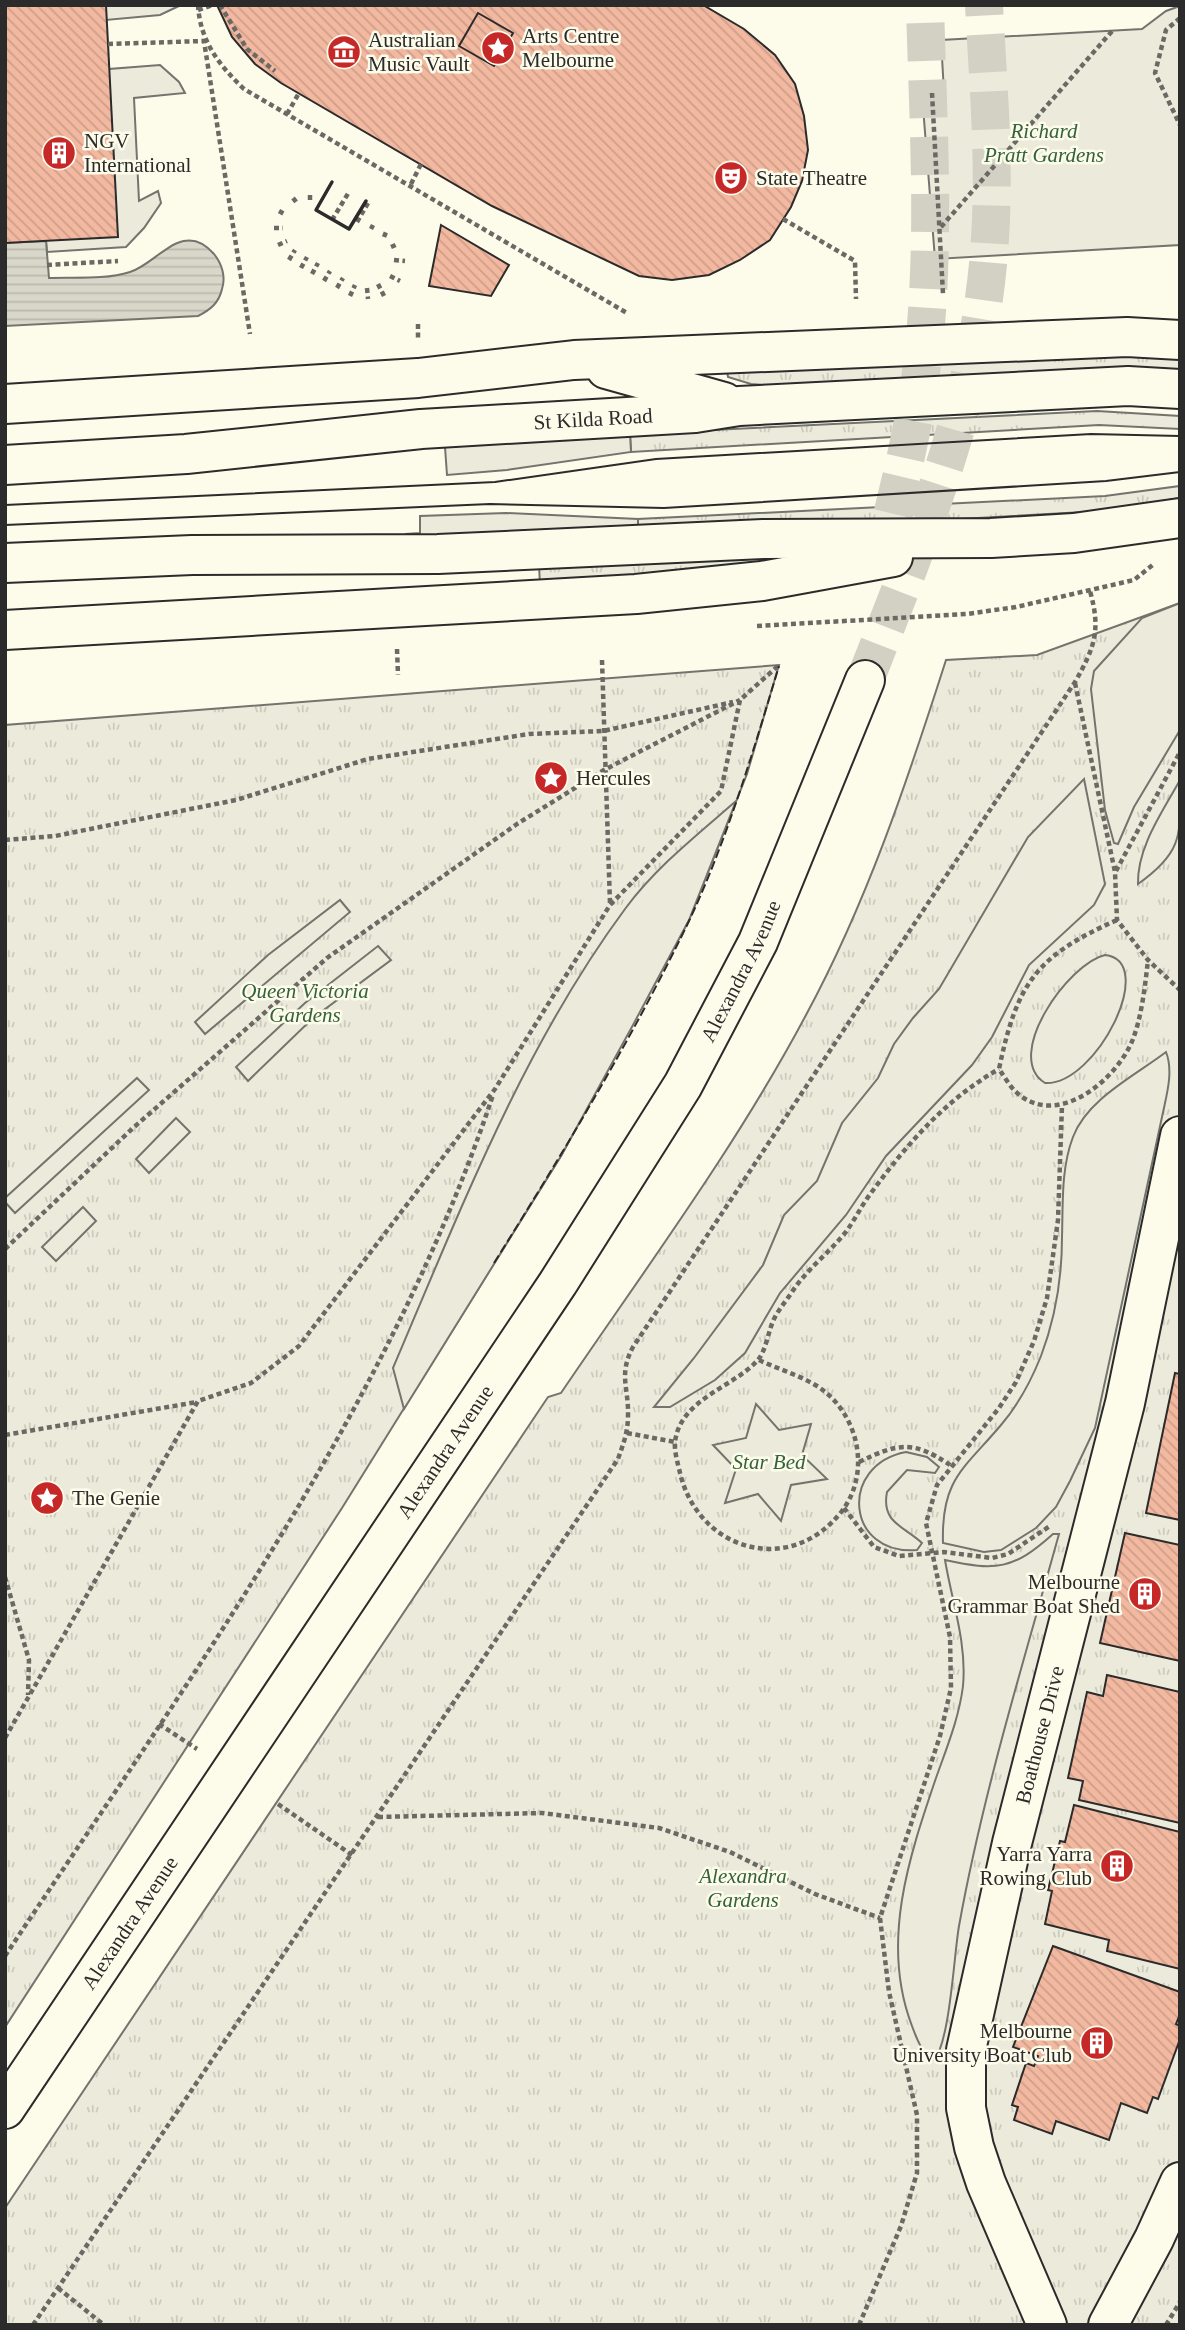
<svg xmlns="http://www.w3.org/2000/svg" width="1185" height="2330" font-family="'Times New Roman',serif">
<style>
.grass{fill:url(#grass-tufts);stroke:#74746e;stroke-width:2}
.garden{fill:#ecebdb;stroke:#74746e;stroke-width:2}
.water{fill:url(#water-rules);stroke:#74746e;stroke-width:2}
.building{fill:url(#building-back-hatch);stroke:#2b2b2b;stroke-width:2}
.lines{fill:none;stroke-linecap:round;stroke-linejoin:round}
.highway-tunnel{stroke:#d3d1c4;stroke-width:38;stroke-dasharray:38 19;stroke-linecap:butt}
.minor-casing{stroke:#2b2b2b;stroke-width:42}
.major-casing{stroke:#2b2b2b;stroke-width:42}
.highway-casing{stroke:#2b2b2b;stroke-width:42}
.path{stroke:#6a6964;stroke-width:4.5;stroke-dasharray:5 3.5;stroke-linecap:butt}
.minor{stroke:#fdfbea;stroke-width:38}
.major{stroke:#fdfbea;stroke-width:38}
.highway{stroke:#fdfbea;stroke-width:38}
.tram{stroke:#2b2b2b;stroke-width:2}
.fence{stroke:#2b2b2b;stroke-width:2;stroke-dasharray:9 3.5;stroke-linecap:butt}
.wall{stroke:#2b2b2b;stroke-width:3.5}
.labels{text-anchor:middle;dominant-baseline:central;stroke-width:5;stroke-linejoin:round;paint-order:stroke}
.poi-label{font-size:21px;fill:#2b2b2b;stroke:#fdfbea;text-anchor:start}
.park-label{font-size:21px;font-style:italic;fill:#34623c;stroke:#fdfbea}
.street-label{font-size:21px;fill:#2b2b2b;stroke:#fdfbea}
</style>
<defs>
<pattern id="grass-tufts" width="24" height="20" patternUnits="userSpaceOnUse" patternTransform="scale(1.75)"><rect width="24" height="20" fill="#ecebdb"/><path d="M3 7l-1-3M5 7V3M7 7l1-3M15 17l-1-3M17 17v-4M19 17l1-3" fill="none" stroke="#cbcabc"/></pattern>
<pattern id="water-rules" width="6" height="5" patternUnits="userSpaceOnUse" patternTransform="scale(1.75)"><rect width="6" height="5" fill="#d8d7c9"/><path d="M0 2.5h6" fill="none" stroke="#bab9ad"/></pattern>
<pattern id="building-back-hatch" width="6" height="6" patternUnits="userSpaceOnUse" patternTransform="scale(1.75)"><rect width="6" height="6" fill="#f2b8a0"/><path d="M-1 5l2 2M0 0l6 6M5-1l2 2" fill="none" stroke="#d09e8a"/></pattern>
</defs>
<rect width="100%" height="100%" fill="#fdfbea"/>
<g class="grass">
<path d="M1092,352l88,7v12l-401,15 -28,-2 -23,-7 -1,-6z"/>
<path d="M1097,411l83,5v13l-81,-4 -468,27 -1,-18z"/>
<path d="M1180,486v12l-78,13 -464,26v-18l467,-23z"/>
<path d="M773,553l1,15 -234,18 -1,-22z"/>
<path d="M1180,603v1722h-1175v-117l543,-811 13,-4c84,-124 175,-246 245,-378 61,-113 101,-233 140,-355l91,-5z"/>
<path d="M779,665l-32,109 -58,146 -128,236 -219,352 -337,519v-1302z"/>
</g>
<g class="garden">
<path d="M106,5h75l-21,10 -54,5z"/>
<path d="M1180,6v239l-245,14 -13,-165 22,-2 -3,-52 201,-11 24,-18z"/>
<path d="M160,65l19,17 6,11 -51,5 5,103 19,-10 3,12 -17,25 -18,19 -79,5 -1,-11 63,-172z"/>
<path d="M630,434l1,18 -124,18 -60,5 -2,-28z"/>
<path d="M506,513l132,6v18l-231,8 -1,-11 14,-1v-17z"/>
<path d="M1180,603v127l-46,77 -16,37 -4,-1 -9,-33 -14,-121 3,-18 48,-53z"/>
<path d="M1084,779l21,105 -11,21 -65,60 -37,72 -20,28 -86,91 -40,59 -66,78 -35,60 -30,27 -45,27h-16l40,-49 69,-93 21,-50 33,-34 25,-58 36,-45 16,-34 19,-26 26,-29 89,-152z"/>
<path d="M1180,780c0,53 5,71 -42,104 -1,-37 25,-73 42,-104z"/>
<path d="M736,801l-47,119 -56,105 -72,131 -157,253 -11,-41c67,-157 130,-321 232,-459 31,-42 72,-74 111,-108z"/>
<path d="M340,900l10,12 -145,122 -10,-12 73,-67z"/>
<path d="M378,946l13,14 -78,58 -65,63 -12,-14 69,-64z"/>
<path d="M1105,955c54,6 -9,131 -60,128 -43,-27 24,-120 60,-128z"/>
<path d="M1166,1052c8,20 0,45 -4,65l-67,311 -25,53 -14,26 -20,21 -35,22 -17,2 -41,-9c-2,-64 21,-74 58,-118 18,-21 30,-44 40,-69 14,-37 21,-79 21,-119 1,-33 -1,-69 11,-100 14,-38 63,-62 93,-85z"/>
<path d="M137,1078l12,12 -134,123 -10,-11v-4z"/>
<path d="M176,1118l14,14 -41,41 -13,-14z"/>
<path d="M83,1207l13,14 -40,40 -14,-14z"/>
<path d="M756,1404l23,26 32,-6 -9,31 25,24 -36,6 -10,36 -23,-27 -33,9 11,-34 -23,-24 33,-7z"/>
<path d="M906,1452l21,5 12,10 -4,6 -28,-3 -20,22c-6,31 17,34 35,51l-5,7c-71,6 -79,-85 -11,-98z"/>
<path d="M1053,1534h6c-36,130 -76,259 -100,392 -5,28 -9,116 -25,134 -11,-4 -18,-23 -22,-34 -32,-83 -3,-169 24,-248 11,-31 23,-60 27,-92 4,-43 -11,-84 -18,-126 51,11 68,10 108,-26z"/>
</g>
<path class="water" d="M46,241l3,37c25,-1 56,2 81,-6 27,-8 53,-54 84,-18 8,10 12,23 8,35 -3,14 -12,21 -24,27l-193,10v-83z"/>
<g class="building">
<path d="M5,5h101l12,232 -113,6z"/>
<path d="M217,5h486l41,24 31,26 20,29 9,32 4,34 -6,31 -11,26 -21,33 -30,20 -31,15 -37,5 -33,-4 -147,-70 -211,-123 -26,-19 -23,-27z"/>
<path d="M478,13l35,20 -19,33 -35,-20z"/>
<path d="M441,225l68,40 -18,31 -62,-10z"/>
<path d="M1175,1373l5,1v146l-34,-7z"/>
<path d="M1125,1533l55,12v116l-80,-18z"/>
<path d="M1107,1675l73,17v131l-101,-23 4,-19 -15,-3 19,-86 16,4z"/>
<path d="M1074,1805l106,27v137l-73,-18 2,-11 -64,-16 7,-33 -4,-1 12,-49 5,1z"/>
<path d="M1053,1946l127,46v22l-4,10 4,2v13l-22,60 -5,-2 -6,16 -26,-10 -12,37 -53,-19 -4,13 -38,-14 4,-13 -6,-2 14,-42 8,3 4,-10 -25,-9z"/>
</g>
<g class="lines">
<g class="highway-tunnel">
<path d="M879,569c17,-70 36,-141 44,-213 13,-117 5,-234 2,-351"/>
<path d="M865,680c56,-143 116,-286 125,-442 5,-77 -2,-156 -6,-233"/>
</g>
<g class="minor-casing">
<g id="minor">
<path id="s1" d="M1047,2325l-61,-142 -12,-36 -8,-39v-58l46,-207 113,-440 55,-267"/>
<path d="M1108,2325l46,-86 26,-57"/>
</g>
</g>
<g class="major-casing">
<g id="major">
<path d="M606,369l118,33"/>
<path d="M5,404l413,-26 156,-18 553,-23 53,3"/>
<path id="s2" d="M5,465l181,-11 235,-25 274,-16 44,-7 389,-20 52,3"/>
<path d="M5,563l187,-8 246,-1 325,-15 228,-1 83,-5 106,-15"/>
<path d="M5,630l631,-36 126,-13 131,-24"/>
</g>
</g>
<g class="highway-casing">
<g id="highway">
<path id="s3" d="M5,2109l553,-826 125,-198 75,-143 107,-262"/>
</g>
</g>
<g class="path">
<path d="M198,5c2,36 21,60 46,84l383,224"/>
<path d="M220,5l27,44 28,22"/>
<path d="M198,10l15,-5"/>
<path d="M1180,18l-14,12 -11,43 25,52"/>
<path d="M108,44l96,-3 46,293"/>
<path d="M932,93l11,201"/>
<path d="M287,114l12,-21"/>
<path d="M411,184l10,-20"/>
<path d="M293,198l4,5"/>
<path d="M310,200v-6"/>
<path d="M279,211l7,4"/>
<path d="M783,219l72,42 1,38"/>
<path d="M332,220l17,-28"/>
<path d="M357,222l11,-19"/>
<path d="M941,227l172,-197"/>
<path d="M274,228h9"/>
<path d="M371,229l2,-4"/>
<path d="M384,237l2,-5"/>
<path d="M278,245l9,-4"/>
<path d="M391,247l7,-3"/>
<path d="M289,260l6,-10"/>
<path d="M394,260l11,1"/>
<path d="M47,265l71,-4"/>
<path d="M301,268l6,-11"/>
<path d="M312,274l6,-11"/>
<path d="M390,276l10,5"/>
<path d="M324,281l6,-10"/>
<path d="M378,284l6,12"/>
<path d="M337,288l6,-10"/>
<path d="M367,288l1,11"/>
<path d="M350,296l5,-11"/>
<path d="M418,324v15"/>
<path d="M757,626l210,-12 49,-7 118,-27 21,-17"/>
<path d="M397,649l1,26"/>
<path d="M602,660l8,244"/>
<path d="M1075,683l40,189 2,48 31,40 32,30"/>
<path d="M5,840l50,-4 181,-36 132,-41 161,-25 74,-3 130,-29"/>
<path d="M1116,871l64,-119"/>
<path d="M1117,920c-81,36 -100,63 -118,149 5,7 10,16 16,22 41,40 102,-11 118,-52 9,-24 12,-53 15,-79"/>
<path d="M5,1249l128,-121 194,-170 190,-134 87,-54 136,-70"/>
<path d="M759,1360c19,9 40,15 58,26 41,26 55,85 25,125 -51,66 -143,41 -162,-38 -2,-9 -6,-22 -5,-31 5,-42 56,-54 81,-80 10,-9 12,-31 18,-43 5,-10 12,-18 18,-27 14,-22 36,-38 53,-59 10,-13 16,-27 26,-40 36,-49 75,-94 128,-124"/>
<path d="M627,1433l48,9"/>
<path d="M5,1435l192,-33"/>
<path d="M859,1462c39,-19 54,-22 91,3"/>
<path d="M844,1508l30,39 25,9 45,-4 48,6 16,-4 42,-28"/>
<path d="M5,1577l24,83 -1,35"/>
<path d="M159,1724l38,25"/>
<path d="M5,1738l193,-337 53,-18 48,-37 196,-257 115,-184 111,-114 19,-91 39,-35"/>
<path d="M278,1804l74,51"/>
<path d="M378,1817l164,-4 117,15 71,24 85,42 65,24"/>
<path d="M5,1956c182,-274 383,-547 488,-861"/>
<path d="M58,2288l46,37"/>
<path d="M33,2325l585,-866c5,-14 10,-27 10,-43 1,-28 -10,-41 5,-69l442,-665c20,-35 26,-52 15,-91"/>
<path d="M859,2325l42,-99 16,-53v-58l-28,-123 -9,-74 60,-182 11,-48 -1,-51 -24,-114 11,-38 62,-77 17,-26 18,-41 13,-43 11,-78 4,-115"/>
<path d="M1166,2325l14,-23"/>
</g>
<use href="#minor" class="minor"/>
<use href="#major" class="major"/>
<use href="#highway" class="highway"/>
<g class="tram">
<path d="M5,505l490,-23 161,-23 435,-25 89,2"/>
<path d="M5,525l485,-21 174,4 442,-27 74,-9"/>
</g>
<path class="fence" d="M494,1263c69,-110 138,-224 195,-342 38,-81 64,-169 90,-255"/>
<path class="wall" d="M332,182l-16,28 33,19 17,-28"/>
</g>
<defs>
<g id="sight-disc" transform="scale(1.75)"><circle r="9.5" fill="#c62828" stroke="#fdfbea"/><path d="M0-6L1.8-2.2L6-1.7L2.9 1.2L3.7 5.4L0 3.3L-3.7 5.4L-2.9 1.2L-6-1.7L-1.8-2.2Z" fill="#fff"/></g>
<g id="museum-disc" transform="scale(1.75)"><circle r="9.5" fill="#c62828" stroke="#fdfbea"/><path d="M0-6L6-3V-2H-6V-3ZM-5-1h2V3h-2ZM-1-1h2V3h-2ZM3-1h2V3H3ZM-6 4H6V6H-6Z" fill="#fff"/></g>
<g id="building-disc" transform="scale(1.75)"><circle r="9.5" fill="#c62828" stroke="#fdfbea"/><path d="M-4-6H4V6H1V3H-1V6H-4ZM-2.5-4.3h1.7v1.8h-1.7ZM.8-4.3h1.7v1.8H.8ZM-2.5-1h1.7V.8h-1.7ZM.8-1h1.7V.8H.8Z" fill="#fff"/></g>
<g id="theatre-disc" transform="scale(1.75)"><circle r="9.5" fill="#c62828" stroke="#fdfbea"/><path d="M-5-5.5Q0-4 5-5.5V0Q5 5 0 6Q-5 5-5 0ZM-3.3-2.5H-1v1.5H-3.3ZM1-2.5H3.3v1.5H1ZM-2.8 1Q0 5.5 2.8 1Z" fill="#fff"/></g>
</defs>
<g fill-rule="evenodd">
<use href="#sight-disc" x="498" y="48"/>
<use href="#museum-disc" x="344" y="52"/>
<use href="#building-disc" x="59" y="153"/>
<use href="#theatre-disc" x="731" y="178"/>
<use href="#sight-disc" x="551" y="778"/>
<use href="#sight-disc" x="47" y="1498"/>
<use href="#building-disc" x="1145" y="1594"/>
<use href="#building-disc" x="1117" y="1866"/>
<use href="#building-disc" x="1097" y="2043"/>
</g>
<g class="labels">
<g class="poi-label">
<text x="522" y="36">Arts Centre<tspan x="522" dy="24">Melbourne</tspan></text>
<text x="368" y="40">Australian<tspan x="368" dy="24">Music Vault</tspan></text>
<text x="84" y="141">NGV<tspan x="84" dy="24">International</tspan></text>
<text x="756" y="178">State Theatre</text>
<text x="576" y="778">Hercules</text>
<text x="72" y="1498">The Genie</text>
<text x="1120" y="1582" text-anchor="end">Melbourne<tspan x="1120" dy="24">Grammar Boat Shed</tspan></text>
<text x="1092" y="1854" text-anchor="end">Yarra Yarra<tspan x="1092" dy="24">Rowing Club</tspan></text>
<text x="1072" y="2031" text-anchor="end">Melbourne<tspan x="1072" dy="24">University Boat Club</tspan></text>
</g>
<g class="park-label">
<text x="1044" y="131">Richard<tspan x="1044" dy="24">Pratt Gardens</tspan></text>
<text x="305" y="991">Queen Victoria<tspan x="305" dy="24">Gardens</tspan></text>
<text x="769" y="1462">Star Bed</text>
<text x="743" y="1876">Alexandra<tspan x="743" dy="24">Gardens</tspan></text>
</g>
<g class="street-label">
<text stroke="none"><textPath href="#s2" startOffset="590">St Kilda Road</textPath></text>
<text stroke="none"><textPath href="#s3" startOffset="1356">Alexandra Avenue</textPath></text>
<text stroke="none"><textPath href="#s3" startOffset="791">Alexandra Avenue</textPath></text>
<text stroke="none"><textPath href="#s1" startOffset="614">Boathouse Drive</textPath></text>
<text stroke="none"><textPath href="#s3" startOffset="224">Alexandra Avenue</textPath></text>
</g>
</g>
<rect width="1185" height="2330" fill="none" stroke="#2b2b2b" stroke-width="14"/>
</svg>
